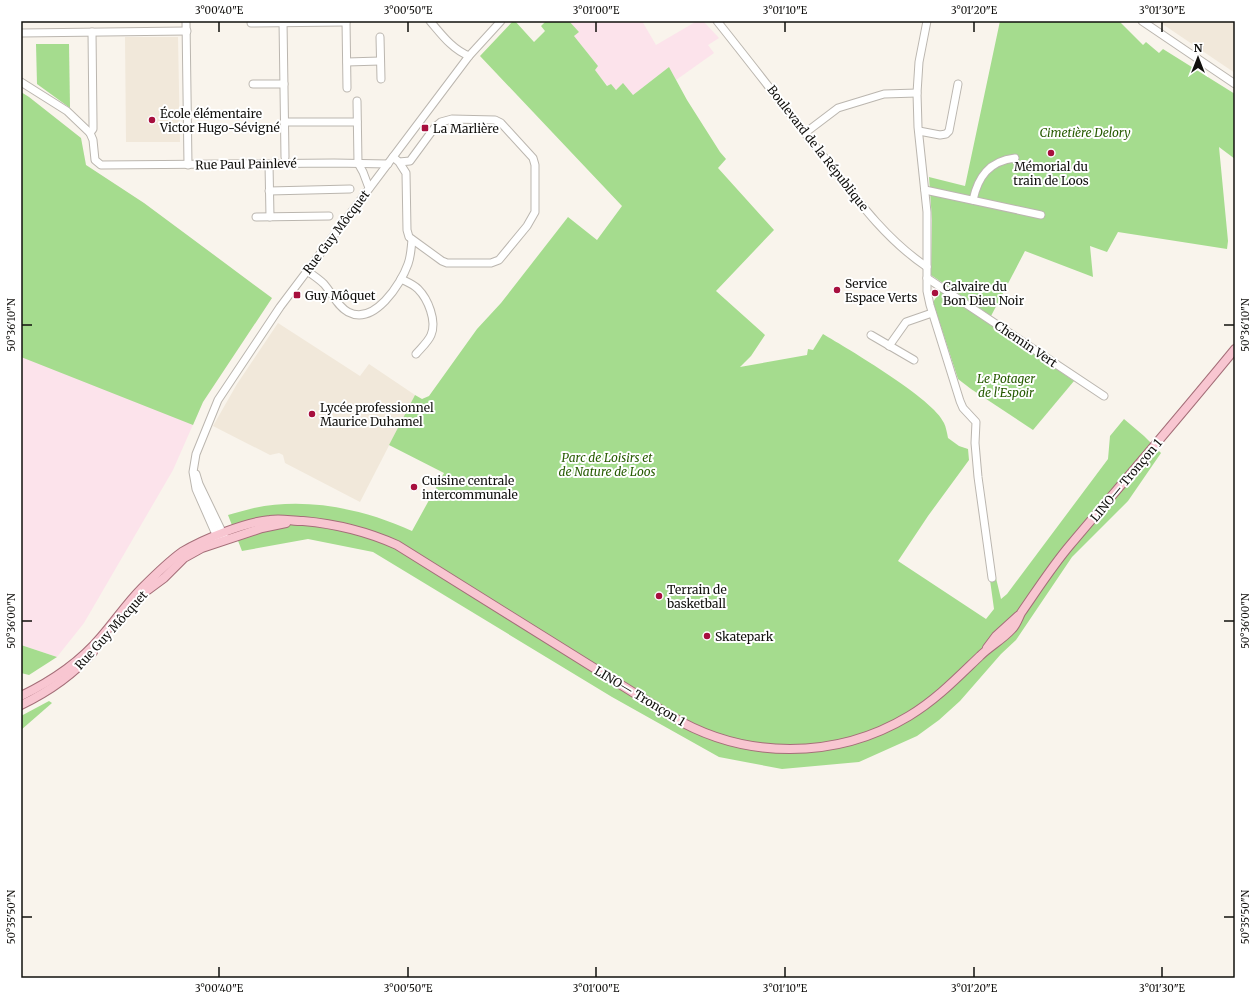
<svg xmlns="http://www.w3.org/2000/svg" width="1256" height="999" font-family="Merriweather,serif">
<style>
.industrial{fill:#fce3eb}
.built{fill:#f1e8da}
.green{fill:#a5dc8e}
.lines{fill:none;stroke-linecap:round;stroke-linejoin:round}
.minor-casing{stroke:#bbb6af;stroke-width:9}
.major-casing{stroke:#a46e78;stroke-width:10}
.minor{stroke:#fff;stroke-width:7}
.major{stroke:#f8c6d1;stroke-width:8}
.ticks{fill:none;stroke:#11100d;stroke-width:1.5}
.poi-dot{fill:#a70f3e;stroke:#fff;stroke-width:1.5}
.labels{text-anchor:middle;dominant-baseline:central;stroke-width:4;stroke-linejoin:round;paint-order:stroke}
.poi-label{font-size:12px;fill:#11100d;stroke:#fff;text-anchor:start}
.park-label{font-size:12px;font-style:italic;fill:#275b02;stroke:#fff}
.street-label{font-size:12px;fill:#11100d;stroke:#fff}
.neatline{fill:none;stroke:#11100d;stroke-width:1.5}
.ticks-label{font-size:10px;text-anchor:middle;fill:#11100d}
</style>
<rect width="100%" height="100%" fill="#f9f4ec"/>
<g class="industrial">
<path d="M569,21h73l14,24 41,-24h6l16,17 -11,7 6,8 -38,27 -7,-13 -36,28 -25,-9 -14,-16 4,-4 -24,-30 5,-4z"/>
<path d="M21,92l8,5 52,41 5,27 58,38 128,95 -69,104 -30,68 -89,153 -27,34 -36,-12z"/>
</g>
<g class="built">
<path d="M1158,21h77v52z"/>
<path d="M125,37h53l2,105h-54z"/>
<path d="M278,323l82,53 9,-12 46,31 -55,107 -75,-39 -2,-8 -4,-2 -9,2 -57,-29 24,-42z"/>
</g>
<g class="green">
<path d="M513,21h2l19,21 11,-11 -4,-5 5,-5h23l10,11 -5,4 24,30 -3,4 12,16 4,-2 5,6 7,-7 10,12 36,-28 18,33 33,52 6,7 -8,9 56,62 -58,61 49,44 -14,21 -11,11 67,-12 1,-6 5,1 10,-16c25,15 111,65 121,89 2,4 3,10 4,15l11,8 9,3 1,11 -41,56 -30,45 88,58 8,-10 -4,-29 6,-2 5,21 6,-5 101,-135 2,-23 14,-17 20,17 17,17 -33,48 -56,56 -56,83 -15,14 -41,47 -21,19 -22,16 -58,26 -77,7 -63,-12 -107,-60 -239,-145 -65,-13 -66,12 -14,-36c8,-2 17,-5 26,-7 53,-11 110,1 158,23l32,-58 -55,-28 26,-50 7,4 7,-3 48,-67 24,-26 67,-86 29,23 25,-34 -142,-150z"/>
<path d="M1000,21h119l24,24 3,-3 13,11 4,-4 72,45v65l-16,-12 9,94 -1,8 -109,-17 -11,20 -17,-6 3,31 -68,-26 -34,65 -60,-41 1,-55 -3,-43 36,9z"/>
<path d="M36,44h33l1,64 -33,-24z"/>
<path d="M21,92l8,5 52,41 5,27 58,38 128,95 -69,104 -10,23 -172,-68z"/>
<path d="M942,289l132,92 -41,49 -62,-41 -13,-10 -25,-77z"/>
<path d="M21,645l36,12 -28,18 -8,-2z"/>
<path d="M49,701l3,2 -31,27v-14z"/>
</g>
<g class="lines">
<g class="minor-casing">
<g id="minor">
<path d="M186,21l2,144"/>
<path d="M283,21l2,136"/>
<path d="M346,21l1,67"/>
<path d="M430,21c12,14 22,28 39,35"/>
<path d="M717,21c36,45 71,91 107,136 31,40 61,82 103,110"/>
<path d="M927,21l-8,41 -2,31 1,34 9,85v79l3,14 30,96 3,7 13,14 -1,21 3,34 14,101"/>
<path d="M1142,21l93,63"/>
<path d="M251,23l95,-1"/>
<path d="M21,33l166,-2"/>
<path d="M380,37l1,42"/>
<path d="M347,62l33,-1"/>
<path d="M21,82l46,29 23,22 3,7 2,20 6,5 233,-2 54,1"/>
<path d="M253,84h31"/>
<path d="M357,101l1,62"/>
<path d="M284,122h73"/>
<path d="M919,131l21,4 6,-1 3,-3 9,-47"/>
<path d="M90,133l3,-4v-6l-1,-91"/>
<path d="M805,133l33,-25 46,-14 33,-1"/>
<path d="M393,157l6,5 7,11 1,57 2,7 33,24 5,2h44l8,-3 28,-34 8,-14v-47l-2,-7 -32,-35 -6,-3 -43,-1 -11,3 -6,5 -25,34 -11,1"/>
<path d="M358,163l5,9 6,16"/>
<path d="M269,164l1,53"/>
<path d="M925,190l116,25"/>
<path d="M269,191l81,-2"/>
<path d="M973,200c5,-23 16,-39 42,-42"/>
<path d="M256,217l73,-1"/>
<path d="M307,271c6,4 12,8 17,13 8,9 13,22 24,28 26,14 53,-28 60,-48 3,-8 3,-16 4,-24"/>
<path d="M927,278l177,118"/>
<path d="M401,279c6,3 12,5 17,10 10,10 19,32 13,46 -3,7 -10,13 -15,19"/>
<path d="M871,335l43,25"/>
<path d="M889,346l17,-24 26,-9"/>
<path d="M196,474l3,10 26,54"/>
<path d="M218,539l-22,-50 -3,-17 3,-18 22,-54 62,-93 189,-251 32,-35"/>
</g>
</g>
<g class="major-casing">
<g id="major">
<path d="M145,592l19,-14 20,-20 18,-10 60,-20 24,-5"/>
<path d="M987,648l9,-12 22,-20"/>
<path d="M21,696c29,-14 59,-34 80,-59 14,-16 26,-34 41,-49 12,-12 26,-26 40,-36 21,-13 64,-30 88,-32 11,-2 22,1 33,1 34,3 63,10 94,24l274,171c73,44 165,44 238,0 27,-16 49,-39 71,-60 10,-10 22,-16 32,-27 4,-4 6,-10 9,-16 16,-23 32,-48 50,-69 55,-65 110,-129 164,-195"/>
<path d="M21,705c27,-13 52,-30 72,-53"/>
</g>
</g>
<use href="#minor" class="minor"/>
<use href="#major" class="major"/>
</g>
<path class="ticks" d="M219,22v10M408,22v10M596,22v10M785,22v10M974,22v10M1162,22v10M22,325h10M1224,325h10M22,621h10M1224,621h10M22,917h10M1224,917h10M219,967v10M408,967v10M596,967v10M785,967v10M974,967v10M1162,967v10"/>
<g class="poi-dot">
<circle cx="152" cy="120" r="4"/>
<rect x="421" y="124" width="8" height="8" rx="2"/>
<circle cx="1051" cy="153" r="4"/>
<circle cx="837" cy="290" r="4"/>
<circle cx="935" cy="293" r="4"/>
<rect x="293" y="291" width="8" height="8" rx="2"/>
<circle cx="312" cy="414" r="4"/>
<circle cx="414" cy="487" r="4"/>
<circle cx="659" cy="596" r="4"/>
<circle cx="707" cy="636" r="4"/>
</g>
<g class="labels">
<g class="poi-label">
<text x="160" y="113">École élémentaire<tspan x="160" dy="14">Victor Hugo-Sévigné</tspan></text>
<text x="433" y="128">La Marlière</text>
<text x="1051" y="166" text-anchor="middle">Mémorial du<tspan x="1051" dy="14">train de Loos</tspan></text>
<text x="845" y="283">Service<tspan x="845" dy="14">Espace Verts</tspan></text>
<text x="943" y="286">Calvaire du<tspan x="943" dy="14">Bon Dieu Noir</tspan></text>
<text x="305" y="295">Guy Môquet</text>
<text x="320" y="407">Lycée professionnel<tspan x="320" dy="14">Maurice Duhamel</tspan></text>
<text x="422" y="480">Cuisine centrale<tspan x="422" dy="14">intercommunale</tspan></text>
<text x="667" y="589">Terrain de<tspan x="667" dy="14">basketball</tspan></text>
<text x="715" y="636">Skatepark</text>
</g>
<g class="park-label">
<text x="1085" y="132">Cimetière Delory</text>
<text x="1006" y="378">Le Potager<tspan x="1006" dy="14">de l'Espoir</tspan></text>
<text x="607" y="457">Parc de Loisirs et<tspan x="607" dy="14">de Nature de Loos</tspan></text>
</g>
<g class="street-label">
<text transform="translate(818 148) rotate(52)">Boulevard de la République</text>
<text transform="translate(246 164) rotate(-1)">Rue Paul Painlevé</text>
<text transform="translate(336 232) rotate(-53)">Rue Guy Môcquet</text>
<text transform="translate(1026 344) rotate(34)">Chemin Vert</text>
<text transform="translate(1126 480) rotate(-50)">LINO— Tronçon 1</text>
<text transform="translate(111 630) rotate(-48)">Rue Guy Môcquet</text>
<text transform="translate(640 696) rotate(31)">LINO— Tronçon 1</text>
</g>
</g>
<rect width="1256" height="999" fill="none" stroke="#ffffff" stroke-width="44"/>
<g transform="translate(1198 58)" stroke="#ffffff" stroke-width="3" paint-order="stroke">
<path d="M0-3L7 15L0 10L-7 15Z" fill="#11100d"/>
<text y="-6" font-size="11" font-weight="bold" text-anchor="middle" fill="#11100d">N</text>
</g>
<rect x="22" y="22" width="1212" height="955" class="neatline"/>
<g class="ticks-label">
<text x="219" y="14">3°00'40"E</text>
<text x="408" y="14">3°00'50"E</text>
<text x="596" y="14">3°01'00"E</text>
<text x="785" y="14">3°01'10"E</text>
<text x="974" y="14">3°01'20"E</text>
<text x="1162" y="14">3°01'30"E</text>
<text transform="translate(11 325) rotate(-90)" y="4">50°36'10"N</text>
<text transform="translate(1245 325) rotate(-90)" y="4">50°36'10"N</text>
<text transform="translate(11 621) rotate(-90)" y="4">50°36'00"N</text>
<text transform="translate(1245 621) rotate(-90)" y="4">50°36'00"N</text>
<text transform="translate(11 917) rotate(-90)" y="4">50°35'50"N</text>
<text transform="translate(1245 917) rotate(-90)" y="4">50°35'50"N</text>
<text x="219" y="992">3°00'40"E</text>
<text x="408" y="992">3°00'50"E</text>
<text x="596" y="992">3°01'00"E</text>
<text x="785" y="992">3°01'10"E</text>
<text x="974" y="992">3°01'20"E</text>
<text x="1162" y="992">3°01'30"E</text>
</g>
</svg>
